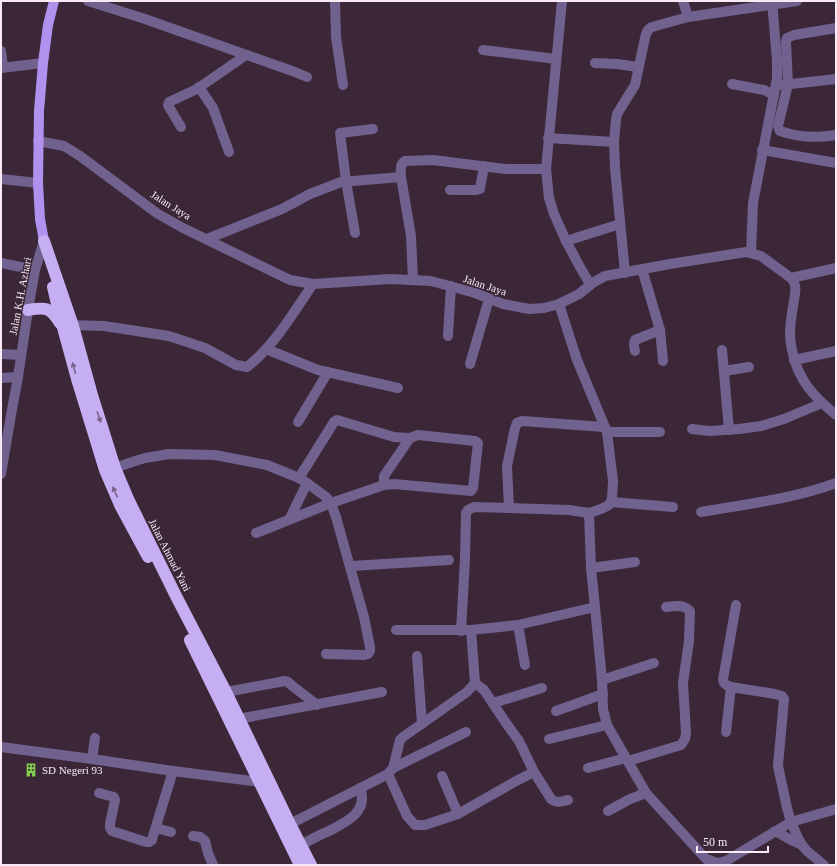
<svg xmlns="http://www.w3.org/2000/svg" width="837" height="866" font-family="'Times New Roman',serif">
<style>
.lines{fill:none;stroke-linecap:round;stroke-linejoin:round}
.minor{stroke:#70618e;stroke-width:10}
.major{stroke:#b191ee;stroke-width:10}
.highway{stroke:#c5aff2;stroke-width:12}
.oneway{fill:#79648c}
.labels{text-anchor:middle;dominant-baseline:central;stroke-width:3;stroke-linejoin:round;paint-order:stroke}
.street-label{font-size:11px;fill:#f9ebf6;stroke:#3b2738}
.poi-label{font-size:11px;fill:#f9ebf6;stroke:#3b2738;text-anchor:start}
</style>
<rect width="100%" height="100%" fill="#3b2738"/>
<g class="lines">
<g class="minor">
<path d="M88,1l57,18 150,53 12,5"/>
<path d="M335,1l1,36 7,48"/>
<path d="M562,1l-16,168 3,29 5,16 12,27 14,26 10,17"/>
<path d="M683,1l5,16"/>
<path d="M836,28l-42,7 -7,3 -1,4 2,42 -10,42 1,3 1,2c17,6 38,7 56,4"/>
<path d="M483,50l73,9"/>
<path d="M1,51l2,16"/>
<path d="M595,63l22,1 21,3"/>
<path d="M1,68l42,-5"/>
<path d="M732,84l32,6 10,5"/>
<path d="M782,85l54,-6"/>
<path d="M199,87l14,21 16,44"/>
<path d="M181,127l-12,-20 -1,-2 1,-3 28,-13 49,-34"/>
<path d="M548,138l66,4"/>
<path d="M38,141l26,5 16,10 78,58 25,14 107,52 23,4 77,-5 41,2 44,12 28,11 26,5 15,-1 15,-4 20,-10 15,-12 11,-6 65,-12 76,-12 15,4 30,22c4,4 5,10 4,16 -2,13 -5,27 -5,40 0,5 1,11 2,16 6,30 21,46 44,65"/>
<path d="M762,150l74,13"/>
<path d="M401,177l10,59 2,44"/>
<path d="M1,179l37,4"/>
<path d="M450,190h25l5,-1 4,-23"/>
<path d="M355,233l-9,-52 -6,-48 33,-4"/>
<path d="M207,239l75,-30 28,-15 31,-12 60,-5c0,-6 -2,-12 4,-16l28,-1 72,9h41"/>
<path d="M566,241l54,-17"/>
<path d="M751,253l2,-50 24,-125v-18l-5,-59"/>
<path d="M1,263l34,7"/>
<path d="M625,273l-10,-105 -1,-26 2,-22 1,-6 18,-29 10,-47c1,-4 2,-9 7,-11l36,-10 109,-16"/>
<path d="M791,278l45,-10"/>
<path d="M67,325l37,1 65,10 36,12 31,17 11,2c27,-21 47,-55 66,-83"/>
<path d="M660,330l3,31"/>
<path d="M448,336l3,-50"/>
<path d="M266,349l52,21 80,18"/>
<path d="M722,350l7,80"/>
<path d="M635,351c-1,-4 -2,-8 0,-11l25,-10 -18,-61"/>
<path d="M1,354l20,1"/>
<path d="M794,360l42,-9"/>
<path d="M470,364l19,-65"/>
<path d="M724,371l25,-4"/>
<path d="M1,378l17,-1"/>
<path d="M298,422l30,-50"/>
<path d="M692,429l17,2 30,-2 22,-3 23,-7 38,-16"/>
<path d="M607,432h53"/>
<path d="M115,468l17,-6 13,-4 24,-4 46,1 52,10 32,13 8,5 19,14 5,6 5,14 28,100 6,30v4l-2,3 -4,1 -38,-1"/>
<path d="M1,474l10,-59 7,-38 10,-67 7,-40 9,-29"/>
<path d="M384,485v-9l26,-38"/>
<path d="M611,502l62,5"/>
<path d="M509,508l60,2 20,3"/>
<path d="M701,512c45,-8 92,-13 135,-29"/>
<path d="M289,520l18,-37"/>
<path d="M256,533l75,-30 53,-18 10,-1 77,7 2,-3 5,-45 -3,-2 -57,-6 -8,3 -16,-1 -57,-17 -3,2 -35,56"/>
<path d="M351,566l98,-6"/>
<path d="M591,568l44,-6"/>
<path d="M736,605l-12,69c-2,8 -1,10 7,13l44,7 7,2 2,3 -6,67 9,42 4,14 7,16 4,7 5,6 17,14"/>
<path d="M595,607l7,73 1,29 4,16 39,68 60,66 12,4 8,-2 65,-39 45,-13"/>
<path d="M518,625l7,40"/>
<path d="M396,630h71"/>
<path d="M461,631l4,-72 1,-46 2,-3 6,-3 35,1 -2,-42 8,-38 2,-5 5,-2 82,6"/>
<path d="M417,656l5,68"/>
<path d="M602,680l52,-17"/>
<path d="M475,683l9,7 22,33 13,18 15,31"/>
<path d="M226,692l59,-11 3,1 2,2 27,21"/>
<path d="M493,703l49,-15"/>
<path d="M556,711l47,-17"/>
<path d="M238,719l144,-27"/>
<path d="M726,732l5,-45"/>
<path d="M95,738l-3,21 81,12 87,11"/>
<path d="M549,739l58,-14"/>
<path d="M1,747l91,12"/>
<path d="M628,761l53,-16 4,-6 1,-6 -3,-50 6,-42 1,-30c-7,-7 -16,-5 -24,-4"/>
<path d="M393,768l73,-36"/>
<path d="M588,768l38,-10"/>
<path d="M388,774l19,42 8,9h10l33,-11 58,-33 18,-9 17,27c6,5 11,2 17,1"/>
<path d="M442,776l16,38"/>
<path d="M99,793l15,4 1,3 -5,24v4l2,3 34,11h3l3,-2 1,-4 20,-65"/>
<path d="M608,811l22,-12 16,-6"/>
<path d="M290,824l98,-50 5,-6 7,-28 3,-3 64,-45 8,-9 -4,-53 47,-5 77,-18 -4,-39 -2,-55 12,-4 8,-4 3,-6 1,-18 -6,-49 -30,-72 -18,-56"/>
<path d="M156,828l15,4"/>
<path d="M775,831l16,9 11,5"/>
<path d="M193,836l7,1 5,4 3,12 5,12"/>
<path d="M301,845c9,-5 18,-10 28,-14 17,-9 40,-19 31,-43"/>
</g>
<path class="major" d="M44,241l-4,-22 -2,-36 1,-72 4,-48 5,-38 6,-24"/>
<g class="highway">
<path d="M44,241l29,85 19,69 23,73 14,33 48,97 49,94 64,132 21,41"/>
<path d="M53,287l6,26 18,66 28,91 16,37 27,50"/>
<path d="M28,310c18,-3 22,-3 32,13"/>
<path d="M190,640l110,225"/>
</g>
</g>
<defs><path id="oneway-solid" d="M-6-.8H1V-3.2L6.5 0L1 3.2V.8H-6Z"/></defs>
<g class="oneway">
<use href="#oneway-solid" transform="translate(74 368) rotate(-105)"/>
<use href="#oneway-solid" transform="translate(99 417) rotate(72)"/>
<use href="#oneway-solid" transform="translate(115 492) rotate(-114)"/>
</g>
<defs>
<g id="building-bare" transform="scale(1.08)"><path d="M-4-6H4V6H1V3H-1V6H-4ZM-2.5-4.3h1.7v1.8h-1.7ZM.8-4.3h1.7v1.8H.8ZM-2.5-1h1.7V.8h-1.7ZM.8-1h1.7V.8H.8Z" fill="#82d050" stroke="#3b2738" stroke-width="2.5" paint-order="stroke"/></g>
</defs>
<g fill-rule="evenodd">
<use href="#building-bare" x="31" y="770"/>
</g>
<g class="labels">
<g class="street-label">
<text transform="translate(171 205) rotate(32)">Jalan Jaya</text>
<text transform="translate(485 285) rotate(18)">Jalan Jaya</text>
<text transform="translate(20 296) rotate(-79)">Jalan K.H. Azhari</text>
<text transform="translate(170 555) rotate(63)">Jalan Ahmad Yani</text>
</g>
<g class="poi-label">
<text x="42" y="770">SD Negeri 93</text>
</g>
</g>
<rect width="837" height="866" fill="none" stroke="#f9ebf6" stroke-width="4"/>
<path d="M697 846v6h71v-6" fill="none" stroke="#f9ebf6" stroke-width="2"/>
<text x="703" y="846" font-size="12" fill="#f9ebf6" stroke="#3b2738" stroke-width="3" paint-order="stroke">50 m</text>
</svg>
